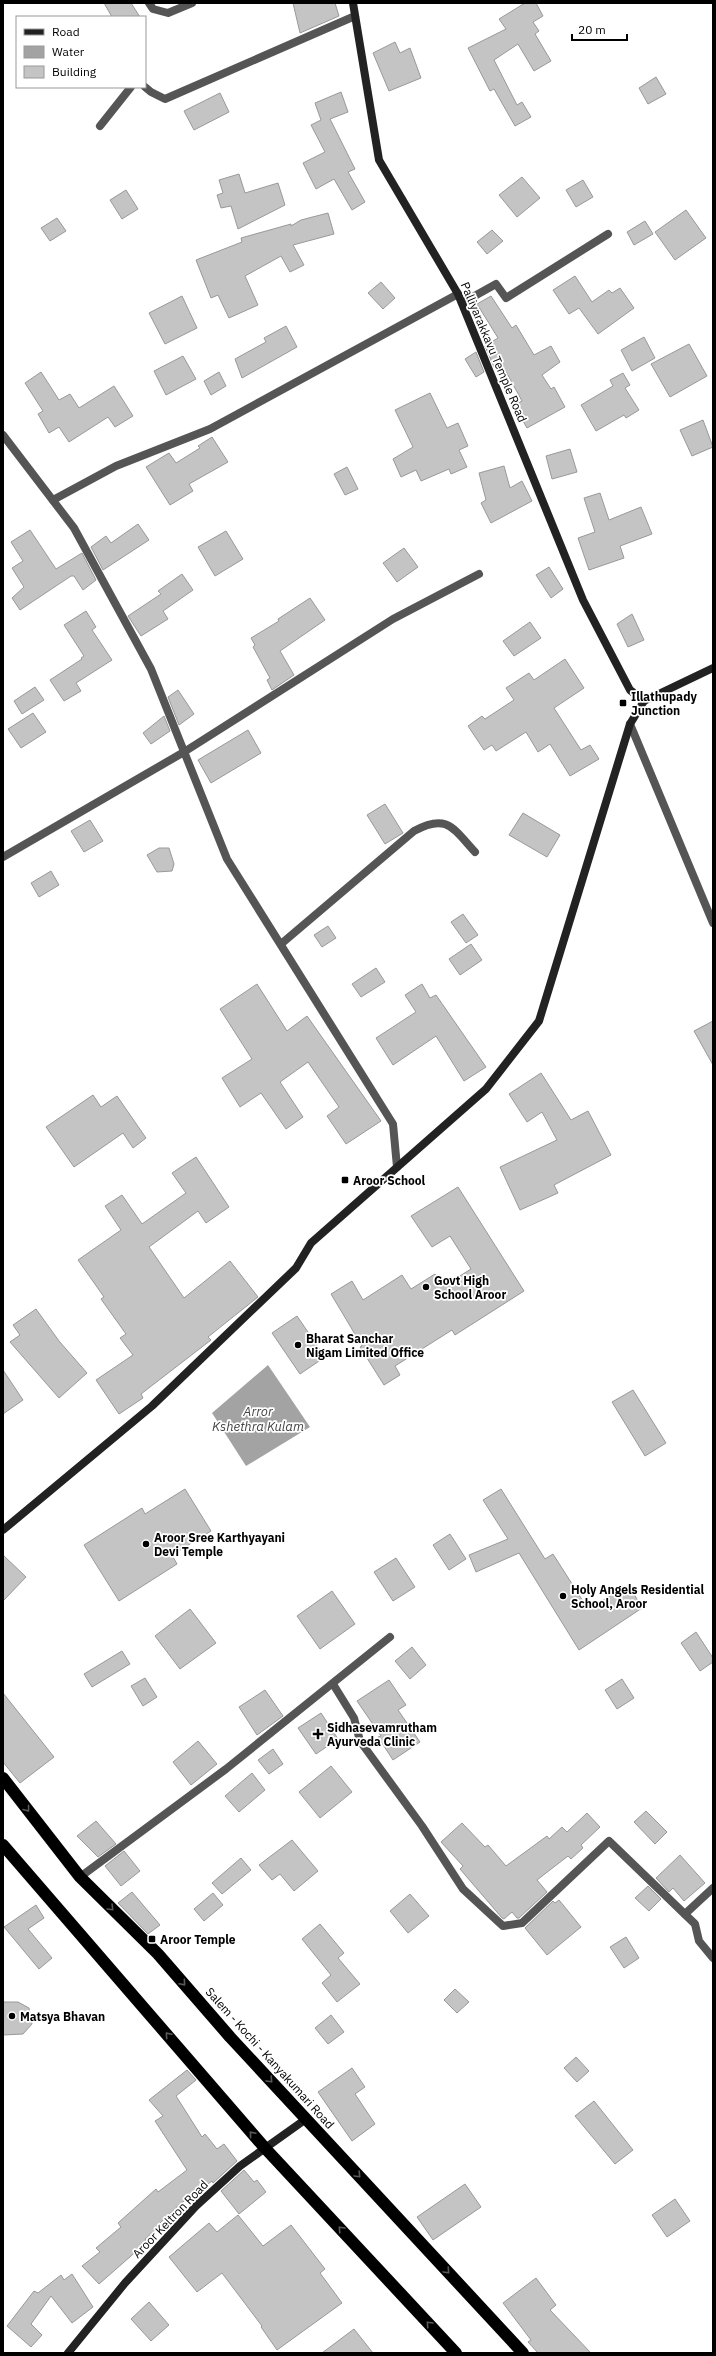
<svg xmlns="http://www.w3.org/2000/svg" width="716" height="2356" font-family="'IBM Plex Sans',sans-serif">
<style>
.water{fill:#a3a3a3}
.building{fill:#c4c4c4;stroke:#999}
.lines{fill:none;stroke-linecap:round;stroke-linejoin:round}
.street{stroke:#555;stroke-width:8}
.secondary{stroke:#222;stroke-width:8}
.highway{stroke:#000;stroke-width:12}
.oneway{stroke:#595959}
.poi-dot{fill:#000;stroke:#fff;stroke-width:1.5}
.labels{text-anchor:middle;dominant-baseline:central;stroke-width:3.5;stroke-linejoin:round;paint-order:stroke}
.street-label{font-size:12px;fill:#000;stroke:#fff}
.poi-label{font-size:12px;font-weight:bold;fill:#000;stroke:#fff;text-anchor:start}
.water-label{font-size:13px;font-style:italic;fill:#444;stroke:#fff}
</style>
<rect width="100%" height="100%" fill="#fff"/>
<path class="water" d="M268,1365l42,62 -64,39 -34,-53z"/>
<g class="building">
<path d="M104,3h27l9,14h-28z"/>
<path d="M293,3h42l4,13 -39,17z"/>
<path d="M525,3h11l7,13 -10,6 6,9 -4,3 16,27 -17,10 -16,-27 -24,16 23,45 5,-3 9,15 -16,9 -21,-37 -4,2 -22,-43 38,-19 -7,-10z"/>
<path d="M395,42l5,11 10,-5 11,30 -32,13 -16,-38z"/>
<path d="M656,77l10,17 -18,10 -9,-16z"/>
<path d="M341,92l7,20 -18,7 25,50 -7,3 17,30 -13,8 -18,-31 -18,10 -13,-26 22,-11 -14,-27 10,-5 -6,-17z"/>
<path d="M220,93l9,19 -35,18 -10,-19z"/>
<path d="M239,174l6,19 33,-10 7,22 -47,24 -7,-23 -10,2 -4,-13 6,-2 -4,-13z"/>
<path d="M522,177l18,21 -23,19 -18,-22z"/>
<path d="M583,180l10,17 -17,10 -10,-17z"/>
<path d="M126,190l12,19 -16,10 -12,-19z"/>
<path d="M686,210l20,28 -31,22 -20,-28z"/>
<path d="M328,213l6,21 -41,11 11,20 -14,7 -9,-16 -36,20 13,29 -29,13 -11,-23 -7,3 -15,-38 46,-18 -1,-4 50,-14v2l10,-6z"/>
<path d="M57,218l9,13 -16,10 -9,-13z"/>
<path d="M645,221l8,13 -19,11 -7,-13z"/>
<path d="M492,230l11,11 -16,13 -10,-12z"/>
<path d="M575,276l17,26 17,-12 3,3 8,-5 14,20 -36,26 -19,-26 -10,6 -16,-24z"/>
<path d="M381,282l14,16 -12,11 -15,-16z"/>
<path d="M182,296l15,32 -32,16 -16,-31z"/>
<path d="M491,296l21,32 4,-3 18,30 17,-9 9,16 -18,13 9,14 3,-2 11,20 -38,21 -13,-23 8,-4 -18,-33 -5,3 -4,-6 -1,2 -9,-21 13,-8 -21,-34z"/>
<path d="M286,326l11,21 -55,31 -7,-19 31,-17 -2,-4z"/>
<path d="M644,337l11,21 -23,13 -11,-21z"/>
<path d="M689,344l18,32 -37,21 -19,-33z"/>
<path d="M476,352l8,20 -8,5 -11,-18z"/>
<path d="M183,356l13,23 -30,16 -12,-24z"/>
<path d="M41,372l18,28 11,-6 9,14 35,-22 19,30 -18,11 -7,-10 -39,25 -10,-15 -10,6 -11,-19 5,-3 -18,-28z"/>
<path d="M219,372l7,14 -15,9 -7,-14z"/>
<path d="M623,373l7,12 -5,3 14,22 -13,8 -2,-3 -28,16 -15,-26 32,-19 -3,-6z"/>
<path d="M430,393l17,35 11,-5 10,23 -9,4 8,17 -16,7 -2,-5 -28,12 -5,-11 -15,7 -8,-18 20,-12 -18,-37z"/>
<path d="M703,420l10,27 -21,9 -12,-26z"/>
<path d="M212,437l16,25 -39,22 4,7 -23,14 -24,-38 23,-14 7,10 24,-15 -2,-2z"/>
<path d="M570,449l7,23 -25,7 -6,-23z"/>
<path d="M504,466l6,22 12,-7 10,20 -41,22 -10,-20 5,-3 -7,-27z"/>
<path d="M347,467l11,22 -13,6 -11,-21z"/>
<path d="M600,493l9,27 32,-13 11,27 -32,12 4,12 -35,12 -11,-32 17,-6 -11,-34z"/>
<path d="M138,524l11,16 -46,30 -12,-23 15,-11 5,7z"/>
<path d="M30,530l26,39 26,-16 14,27 -13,10 -9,-14h-3l-51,34 -8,-12 12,-11 -12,-19 11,-7 -12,-19z"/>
<path d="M226,531l17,28 -28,17 -17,-29z"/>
<path d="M404,548l14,19 -21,15 -14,-19z"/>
<path d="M549,567l14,22 -12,9 -15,-23z"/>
<path d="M182,574l11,16 -30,21 5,8 -27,17 -13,-20 33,-22 -3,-3z"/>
<path d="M310,598l15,22 -45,31 14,24 -22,15 -5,-10 3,-2 -17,-31 2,-2 -4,-7 28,-17 -1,-2z"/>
<path d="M86,611l10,16 -4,3 20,30 -36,23 5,8 -17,10 -14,-21 32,-21 -1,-1 3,-2 -20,-31z"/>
<path d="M632,614l12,26 -16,7 -11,-23z"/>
<path d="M530,622l11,16 -27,18 -11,-15z"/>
<path d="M565,659l19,29 -30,20 27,42 9,-5 9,14 -29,17 -20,-32 -12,8 -12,-20 -30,19 -4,-6 -8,5 -16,-24 14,-10 3,3 29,-19 -8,-12 23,-15 5,7z"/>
<path d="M35,687l9,13 -22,14 -8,-13z"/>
<path d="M178,690l16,24 -15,11 -11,-28z"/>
<path d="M33,713l13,19 -25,16 -13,-19z"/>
<path d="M164,716l6,15 -19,13 -8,-11z"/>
<path d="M248,730l13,23 -50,30 -13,-23z"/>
<path d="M385,804l18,29 -18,11 -18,-29z"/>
<path d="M523,813l37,22 -13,22 -38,-22z"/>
<path d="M90,820l13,21 -19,11 -13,-21z"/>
<path d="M159,848h10l5,16 -2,7 -15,1 -10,-17z"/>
<path d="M51,871l8,14 -20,12 -8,-14z"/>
<path d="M463,914l15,21 -12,8 -15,-21z"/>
<path d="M328,926l8,12 -14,9 -8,-12z"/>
<path d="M471,944l11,16 -22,15 -11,-16z"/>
<path d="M376,968l9,14 -24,15 -9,-13z"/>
<path d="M257,984l30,47 20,-15 74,105 -35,23 -19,-28 12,-9 -31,-45 -28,20 23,35 -17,12 -25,-36 -21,14 -18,-29 30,-19 -32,-50z"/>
<path d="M422,984l8,14 6,-3 50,72 -22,14 -28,-45 -43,29 -17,-27 40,-26 -11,-17z"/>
<path d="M713,1021v44l-19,-34z"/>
<path d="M541,1073l30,47 17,-9 23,44 -57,30 4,8 -38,17 -20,-43 57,-27 -15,-28 -15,10 -18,-28z"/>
<path d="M93,1095l8,12 16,-11 29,42 -13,10 -10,-15 -49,34 -28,-40z"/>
<path d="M196,1157l33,50 -23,16 -8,-12 -49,36 35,51 46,-37 28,36 -50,40 3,3 -70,54 2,4 -24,16 -23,-34 37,-25 -13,-17 6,-4 -25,-35 3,-2 -26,-37 43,-30 -16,-24 17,-11 20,29 44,-31 -14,-20z"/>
<path d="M458,1187l66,104 -69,44 -3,-5 -57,36 5,9 -16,10 -24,-38 2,-1 -31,-52 21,-13 11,19 39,-25 9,14 24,-15 7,13 29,-18 -21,-33 -18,11 -21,-31z"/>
<path d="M36,1309l23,32 28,32 -28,25 -49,-56 10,-7 -7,-10z"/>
<path d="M297,1316l28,41 -25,17 -28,-41z"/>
<path d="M3,1370l20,30 -20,14z"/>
<path d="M633,1390l33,53 -21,13 -33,-54z"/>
<path d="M185,1489l26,42 -39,24 5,9 -58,37 -35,-56 58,-37 3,6z"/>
<path d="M501,1489l44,70 8,-5 35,55 41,-24 13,23 -63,42 -60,-97 -43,19 -7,-17 39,-16 -25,-39z"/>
<path d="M450,1534l16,25 -17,11 -16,-25z"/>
<path d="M3,1555l23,22 -23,24z"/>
<path d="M396,1558l19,29 -22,14 -19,-29z"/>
<path d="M332,1591l23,33 -35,25 -23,-33z"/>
<path d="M190,1609l26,34 -36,26 -25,-33z"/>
<path d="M696,1632l17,26v4l-13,9 -19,-28z"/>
<path d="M412,1647l14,18 -16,14 -15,-18z"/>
<path d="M122,1651l8,13 -38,23 -8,-13z"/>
<path d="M145,1678l12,19 -14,9 -12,-20z"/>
<path d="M622,1679l12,19 -17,11 -12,-19z"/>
<path d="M389,1680l17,25 -8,5 22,32 -27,18 -15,-23 3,-1 -24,-35z"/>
<path d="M265,1690l18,26 -26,19 -18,-28z"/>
<path d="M3,1693l51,64 -34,26 -17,-21z"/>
<path d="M321,1713l17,26 -22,15 -18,-26z"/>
<path d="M198,1741l19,23 -26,21 -18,-23z"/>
<path d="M273,1749l10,15 -14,10 -11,-14z"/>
<path d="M331,1766l21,26 -32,26 -21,-26z"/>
<path d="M252,1773l13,17 -26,22 -14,-16z"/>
<path d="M646,1811l21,21 -12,12 -21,-22z"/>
<path d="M587,1813l13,14 -19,18 2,3 -12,11 -3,-3 -31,24 10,12 -28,26h-2l-5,-6 -8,7 -2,-1 -42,-49 3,-3 -22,-24 21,-19 23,24 3,-2 18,21 41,-30 2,3 13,-12 5,5z"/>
<path d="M96,1821l20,23 -18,13 -21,-21z"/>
<path d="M292,1840l26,31 -24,20 -14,-17 -8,6 -13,-15z"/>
<path d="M124,1851l16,20 -19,15 -16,-20z"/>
<path d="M680,1855l25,28 -21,18 -11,-13 -4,4 -13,-14z"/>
<path d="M241,1858l10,12 -29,24 -10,-11z"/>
<path d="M648,1886l13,13 -12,12 -14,-13z"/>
<path d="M132,1892l28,33 -12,9 -30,-31z"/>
<path d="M213,1893l10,12 -19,16 -10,-12z"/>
<path d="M410,1894l19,22 -21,17 -18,-22z"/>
<path d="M559,1900l22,27 -34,28 -22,-27 28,-27 2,2z"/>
<path d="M36,1905l8,13 -16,11 24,29 -13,11 -35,-42z"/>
<path d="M320,1924l24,29 -6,5 22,26 -23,18 -15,-19 9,-8 -29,-36z"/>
<path d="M626,1937l13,21 -15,10 -14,-21z"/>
<path d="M455,1989l14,13 -12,11 -13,-13z"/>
<path d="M3,2002h15l11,6 3,16 -9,10 -20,1z"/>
<path d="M331,2015l13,17 -16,12 -13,-16z"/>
<path d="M576,2057l13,14 -12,11 -13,-14z"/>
<path d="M352,2068l13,19 -10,7 20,30 -23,17 -34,-49z"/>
<path d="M187,2070l9,10 -20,16 26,41 3,-3 12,15 7,-5 13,17 -24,22 -1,-2 -32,23 -21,20 1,2 -15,13 2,3 -48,42 -17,-18 18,-14 -4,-4 25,-21 -3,-4 38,-34 2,3 29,-22 -32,-49 8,-5 -14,-16z"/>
<path d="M594,2101l39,49 -18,14 -40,-48z"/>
<path d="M244,2170l10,12 3,-2 9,12 -27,22 -18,-23z"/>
<path d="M465,2184l16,23 -48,33 -16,-23z"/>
<path d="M675,2199l15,22 -23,16 -15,-22z"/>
<path d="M238,2215l25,31 28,-21 34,44 -5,4 22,30 -65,47 -16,-23 1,-1 -40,-53 -25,19 -28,-35 40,-34 8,9z"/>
<path d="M72,2274l21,33 -21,16 -21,-27 -20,28 11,11 -11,12 -24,-21 27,-35 4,2 23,-18 3,5z"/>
<path d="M536,2278l20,27 -6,5 41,43h-53l-10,-11 3,-2 -28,-37z"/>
<path d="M149,2302l20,23 -18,16 -20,-22z"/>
<path d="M354,2329l19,24h-51z"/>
</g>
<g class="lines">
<g class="street">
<path d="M149,3l4,6 15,4 24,-10"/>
<path d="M145,87l6,5 14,7 190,-83"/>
<path d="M100,126l31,-39"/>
<path d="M462,303l34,-19 10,14 102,-64"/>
<path d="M3,435l71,93 77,141 76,190 166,265 4,43"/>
<path d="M53,500l63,-34 94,-37 248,-135"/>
<path d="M630,724l83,199"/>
<path d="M3,857l181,-105 209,-133 86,-45"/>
<path d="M281,944l133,-113c33,-18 39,-3 61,21"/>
<path d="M333,1684l21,34 6,23 62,85 41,63 40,37 19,-3 87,-82 86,83 4,17 14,17"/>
<path d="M80,1877l146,-108 164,-132"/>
<path d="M685,1914l28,-26"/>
</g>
<g class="secondary">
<path d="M353,3l26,157 79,134 125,306 47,90 14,11"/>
<path d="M3,1530l149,-124 144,-138 15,-25 175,-154 53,-68 91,-297 14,-23 69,-33"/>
<path d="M68,2353l57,-70 71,-77 44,-40 66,-47"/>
</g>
<g class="highway">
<path d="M3,1778l77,99 78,77 72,83 293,316"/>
<path d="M3,1845l261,302 192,206"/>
</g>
</g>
<defs><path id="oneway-chevron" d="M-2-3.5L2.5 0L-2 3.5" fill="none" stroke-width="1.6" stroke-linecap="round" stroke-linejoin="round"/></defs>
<g class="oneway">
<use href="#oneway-chevron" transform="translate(27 1809) rotate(53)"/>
<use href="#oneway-chevron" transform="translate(111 1908) rotate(45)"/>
<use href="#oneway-chevron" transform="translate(183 1983) rotate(49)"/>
<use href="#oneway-chevron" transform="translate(168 2035) rotate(-131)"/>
<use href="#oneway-chevron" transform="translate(270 2080) rotate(47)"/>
<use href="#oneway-chevron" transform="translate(252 2134) rotate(-131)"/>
<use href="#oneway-chevron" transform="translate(358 2175) rotate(47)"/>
<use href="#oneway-chevron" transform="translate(341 2229) rotate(-133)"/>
<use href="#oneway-chevron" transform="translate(447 2271) rotate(47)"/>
<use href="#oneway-chevron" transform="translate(429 2324) rotate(-133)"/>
</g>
<g class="poi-dot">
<rect x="619" y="699" width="8" height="8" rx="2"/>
<rect x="341" y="1176" width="8" height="8" rx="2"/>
<circle cx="426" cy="1287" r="4"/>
<circle cx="298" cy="1345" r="4"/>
<circle cx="146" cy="1544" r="4"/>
<circle cx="563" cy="1596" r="4"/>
<path d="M316 1728h4v4h4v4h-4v4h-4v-4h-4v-4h4z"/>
<rect x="148" y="1935" width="8" height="8" rx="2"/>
<circle cx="12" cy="2016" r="4"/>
</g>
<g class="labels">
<g class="street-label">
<text transform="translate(494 352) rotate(67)">Palliyarakkavu Temple Road</text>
<text transform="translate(270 2058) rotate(48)">Salem - Kochi - Kanyakumari Road</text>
<text transform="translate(170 2219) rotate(-46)">Aroor Keltron Road</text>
</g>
<g class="poi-label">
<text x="631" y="696">Illathupady<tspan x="631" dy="14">Junction</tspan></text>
<text x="353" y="1180">Aroor School</text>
<text x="434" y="1280">Govt High<tspan x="434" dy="14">School Aroor</tspan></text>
<text x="306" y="1338">Bharat Sanchar<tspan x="306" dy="14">Nigam Limited Office</tspan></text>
<text x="154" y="1537">Aroor Sree Karthyayani<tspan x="154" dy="14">Devi Temple</tspan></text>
<text x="571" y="1589">Holy Angels Residential<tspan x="571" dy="14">School, Aroor</tspan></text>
<text x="327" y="1727">Sidhasevamrutham<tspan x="327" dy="14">Ayurveda Clinic</tspan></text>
<text x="160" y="1939">Aroor Temple</text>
<text x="20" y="2016">Matsya Bhavan</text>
</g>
<g class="water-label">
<text x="258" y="1411">Arror<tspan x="258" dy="15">Kshethra Kulam</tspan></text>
</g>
</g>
<rect width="716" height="2356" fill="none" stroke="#000000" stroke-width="8"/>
<rect x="16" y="16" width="130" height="72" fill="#ffffff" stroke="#999999"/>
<rect x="24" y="29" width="20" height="6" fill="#222222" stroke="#999999"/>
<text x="52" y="36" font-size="12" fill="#000000">Road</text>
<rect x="24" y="46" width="20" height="12" fill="#a3a3a3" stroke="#999999"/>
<text x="52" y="56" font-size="12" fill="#000000">Water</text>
<rect x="24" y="66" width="20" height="12" fill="#c4c4c4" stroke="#999999"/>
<text x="52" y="76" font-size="12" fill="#000000">Building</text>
<path d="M572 34v6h55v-6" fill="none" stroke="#000000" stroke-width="2"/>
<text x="578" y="34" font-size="12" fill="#000000" stroke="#ffffff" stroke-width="3" paint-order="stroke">20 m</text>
</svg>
